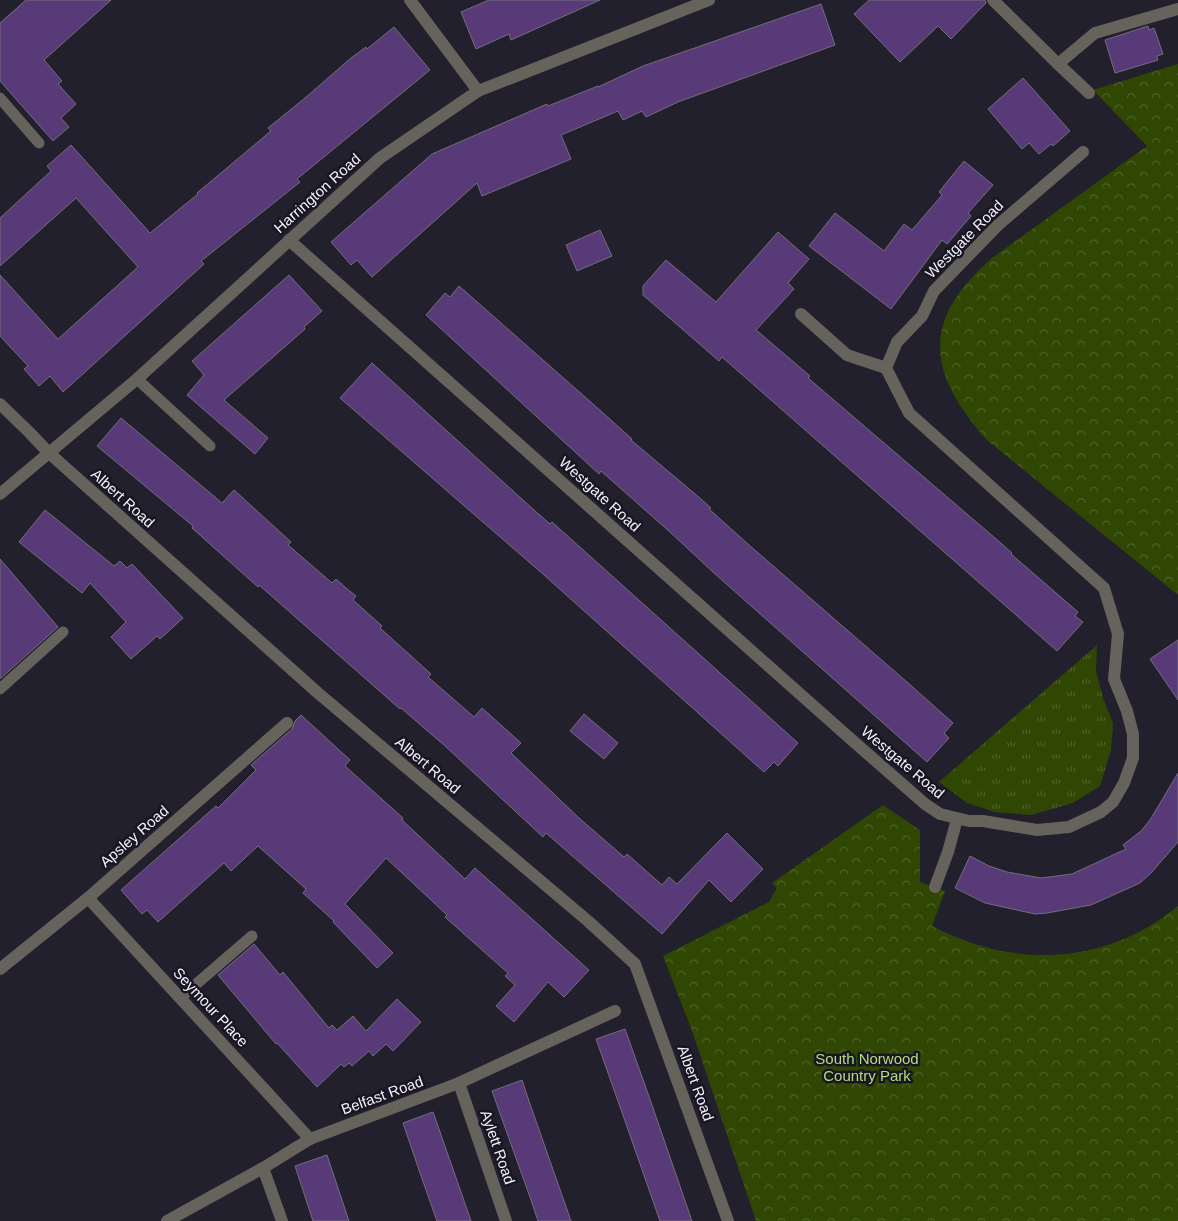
<svg xmlns="http://www.w3.org/2000/svg" width="1178" height="1221" font-family="Helvetica,sans-serif">
<style>
.grass{fill:url(#grass-tufts)}
.park{fill:url(#park-crowns)}
.building{fill:#593a78;stroke:#736d7b}
.lines{fill:none;stroke-linecap:round;stroke-linejoin:round}
.lane{stroke:#66625c;stroke-width:11}
.street{stroke:#66625c;stroke-width:12}
.labels{text-anchor:middle;dominant-baseline:central;stroke-width:5;stroke-linejoin:round;paint-order:stroke}
.street-label{font-size:15px;fill:#f3f2fa;stroke:#181622}
.park-label{font-size:15px;fill:#b2dd7b;stroke:#181622}
</style>
<defs>
<pattern id="grass-tufts" width="24" height="20" patternUnits="userSpaceOnUse" patternTransform="scale(1.25)"><rect width="24" height="20" fill="#2f4703"/><path d="M3 7l-1-3M5 7V3M7 7l1-3M15 17l-1-3M17 17v-4M19 17l1-3" fill="none" stroke="#4e6229"/></pattern>
<pattern id="park-crowns" width="20" height="18" patternUnits="userSpaceOnUse" patternTransform="scale(1.25)"><rect width="20" height="18" fill="#2f4703"/><path d="M2 6a3 3 0 1 1 6 0M12 15a3 3 0 1 1 6 0" fill="none" stroke="#4e6229"/></pattern>
</defs>
<rect width="100%" height="100%" fill="#22202c"/>
<path class="grass" d="M1097,645l-1,26 7,27 10,25 -2,27 -11,36 -27,17 -42,12 -36,-3 -28,-9 -28,-21z"/>
<g class="park">
<path d="M1178,64v531l-190,-154c-61,-68 -68,-120 4,-183l155,-112 -54,-56z"/>
<path d="M883,805l37,25v52l25,9 -13,35c82,43 173,40 246,-20v315h-422l-65,-193 -28,-72 106,-54 8,-14 -5,-5z"/>
</g>
<g class="building">
<path d="M26,0h85l-67,60 18,21 -4,3 18,20 -15,14 8,9 -16,14 -53,-60v-58z"/>
<path d="M489,0h111l-89,40 -2,-6 -33,15 -15,-37z"/>
<path d="M869,0h116l1,3 -35,36 -13,-13 -38,36 -46,-48z"/>
<path d="M821,4l14,41 -157,57 -32,15 -4,-6 -19,9 -5,-9 -57,24 10,24 -89,37 -5,-13 -105,94 -15,-17 -6,5 -20,-23 101,-88 115,-50 1,2 50,-20v1l45,-21z"/>
<path d="M1148,26l1,4 5,-2 9,26 -6,2 1,4 -43,13 -10,-33z"/>
<path d="M394,27l36,43 -133,109 3,3 -99,79 3,3 -141,128 -13,-16 -11,10 -15,-17 4,-3 -28,-30v-61l58,64 80,-72 -62,-69 -76,68v-48l51,-47 -4,-5 24,-21 79,88 48,-39 -1,-1 74,-62 -3,-3 37,-30 46,-40 15,-11 1,2z"/>
<path d="M1023,78l47,53 -17,15 -2,-2 -12,10 -10,-11 -7,6 -34,-40z"/>
<path d="M964,161l29,24 -25,28 3,3 -24,28 -5,-4 -51,69 -82,-63 26,-33 49,38 20,-27 8,6 30,-35 -3,-3z"/>
<path d="M600,230l12,26 -35,15 -11,-26z"/>
<path d="M778,232l31,27 -21,24 6,6 -38,41 54,46 -2,2 187,160 17,15 -1,1 67,58 -3,4 8,6 -26,29 -335,-294 -3,4 -76,-66v-9l23,-26 50,42z"/>
<path d="M289,275l33,36 -18,16 1,2 -81,71 44,38 -13,16 -68,-59 17,-20 -12,-14z"/>
<path d="M459,286l134,118 39,35 -1,1 70,59 10,9 -2,1 40,36 158,137 46,41 -9,10 5,5 -22,24 -213,-189 -43,-40 -70,-62 -2,3 -173,-159 19,-22 5,4z"/>
<path d="M372,363l162,147 16,14 2,-2 246,221 -20,23 -4,-4 -10,10 -220,-197 -204,-177z"/>
<path d="M121,418l101,85 12,-13 57,52 -3,3 44,38 4,-4 10,9 10,8 -3,4 29,26 -2,2 51,46 -3,3 46,40 8,-9 39,35 -10,10 68,65 45,39 3,-3 35,31 7,-8 8,7 50,-51 36,36 -32,33 -22,-22 -47,54 -116,-101 -3,4 -98,-91 -44,-38 -1,1 -141,-124 -1,2 -66,-59 1,-2 -96,-80z"/>
<path d="M45,510l69,56 6,-5 7,7 5,-4 51,54 -23,21 -3,-3 -26,23 -20,-22 15,-15 -36,-39 -8,10 -63,-51z"/>
<path d="M0,559l58,68 -58,52z"/>
<path d="M1178,640v60l-28,-41z"/>
<path d="M584,714l34,29 -14,16 -34,-28z"/>
<path d="M301,715l49,45 -5,6 58,52 -1,2 63,59 10,-11 114,102 -25,27 -16,-15 -34,40 -18,-16 19,-21 -10,-9 3,-3 -63,-56 2,-2 -61,-57 -41,46 48,49 -16,15 -44,-46 1,-1 -31,-28 3,-4 -48,-43 -27,25 -7,-8 -66,59 -11,-12 -5,4 -21,-24 95,-84 2,2 38,-38 -5,-5 41,-36 3,-8z"/>
<path d="M1178,773v69l-27,31 -11,10 -49,22 -44,8 -12,1 -50,-11 -30,-15 15,-32 19,10 18,6 34,6 31,-4 54,-25 -3,-4 18,-14 9,-11z"/>
<path d="M254,944l26,31 3,-3 46,56 3,-3 5,5 16,-14 13,15 31,-32 24,23 -28,29 -7,-7 -13,12 -4,-5 -17,15 -3,-3 -5,4 -3,-3 -24,23 -40,-44 -1,1 -58,-69z"/>
<path d="M625,1029l27,76 40,116h-32l-35,-100 -29,-82z"/>
<path d="M522,1080l7,21 42,120h-33l-7,-21 -39,-109z"/>
<path d="M433,1112l28,80 10,29h-34l-17,-48 -17,-50z"/>
<path d="M327,1155l22,66h-36l-18,-55z"/>
</g>
<g class="lines">
<g class="lane">
<path d="M0,98l39,45"/>
<path d="M137,379l73,67"/>
<path d="M0,689l63,-57"/>
<path d="M180,998l72,-62"/>
</g>
<g class="street">
<path d="M410,0l68,91"/>
<path d="M993,0l65,64 37,-31 83,-24"/>
<path d="M1058,64l31,29"/>
<path d="M289,240l564,501 72,63 15,10 29,7h14l54,9 32,-3 32,-15 12,-10 11,-19 9,-25v-24l-6,-23 -13,-32 4,-45 -14,-46 -195,-175 -23,-45 11,-26 25,-26 12,-25 63,-65 86,-74"/>
<path d="M801,314l46,41 39,13"/>
<path d="M0,404l29,28 20,21 269,240 270,228 47,43 93,257"/>
<path d="M0,494l137,-115 243,-221 98,-67 231,-91"/>
<path d="M935,887l13,-35 9,-33"/>
<path d="M88,898l222,241"/>
<path d="M0,969l88,-71 199,-175"/>
<path d="M459,1083l47,138"/>
<path d="M263,1168l19,53"/>
<path d="M167,1221l96,-53 47,-29 149,-56 156,-72"/>
</g>
</g>
<g class="labels">
<g class="street-label">
<text transform="translate(317 193) rotate(-42)">Harrington Road</text>
<text transform="translate(964 239) rotate(-45)">Westgate Road</text>
<text transform="translate(600 494) rotate(42)">Westgate Road</text>
<text transform="translate(123 498) rotate(42)">Albert Road</text>
<text transform="translate(903 762) rotate(40)">Westgate Road</text>
<text transform="translate(428 765) rotate(40)">Albert Road</text>
<text transform="translate(134 836) rotate(-41)">Apsley Road</text>
<text transform="translate(211 1007) rotate(47)">Seymour Place</text>
<text transform="translate(696 1083) rotate(70)">Albert Road</text>
<text transform="translate(382 1095) rotate(-20)">Belfast Road</text>
<text transform="translate(498 1147) rotate(71)">Aylett Road</text>
</g>
<g class="park-label">
<text x="867" y="1058">South Norwood<tspan x="867" dy="17">Country Park</tspan></text>
</g>
</g>
</svg>
